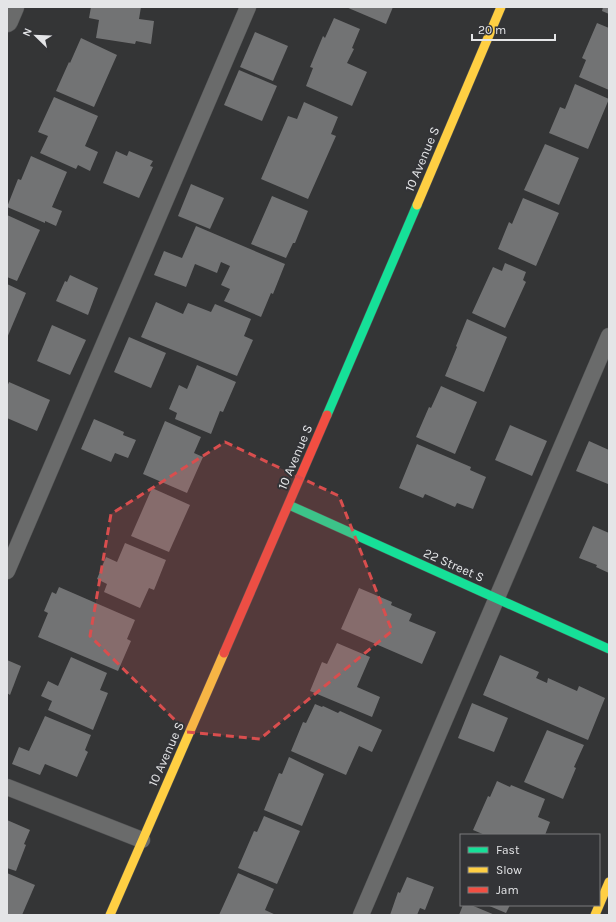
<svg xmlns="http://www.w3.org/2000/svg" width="616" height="922" font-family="Karla,sans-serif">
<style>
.building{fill:#727374}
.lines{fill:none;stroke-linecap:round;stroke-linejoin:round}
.lane-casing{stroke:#505152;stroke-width:17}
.street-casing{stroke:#505152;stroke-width:23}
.fast-casing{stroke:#505152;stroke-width:10}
.slow-casing{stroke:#505152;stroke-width:10}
.jam-casing{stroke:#505152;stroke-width:10}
.lane{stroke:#6a6b6b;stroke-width:16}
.street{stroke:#6a6b6b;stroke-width:22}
.fast{stroke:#16e098;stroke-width:9}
.slow{stroke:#ffcf43;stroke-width:9}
.jam{stroke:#f24e42;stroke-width:9}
.marked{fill:#d94e4e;fill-opacity:0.2;stroke:#d94e4e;stroke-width:3;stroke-dasharray:8 5;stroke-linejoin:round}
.labels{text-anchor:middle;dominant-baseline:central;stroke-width:4;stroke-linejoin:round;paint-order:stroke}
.street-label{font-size:13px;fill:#e4e5e7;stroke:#333437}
</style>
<rect width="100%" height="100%" fill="#343536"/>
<g class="building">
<path d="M91,7h50l-2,12 15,2 -3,23 -15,-3 -1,3 -39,-6 3,-18 -10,-2z"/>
<path d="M346,7h47l-7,17z"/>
<path d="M603,7h6v7l-7,-3z"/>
<path d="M334,18l26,11 -8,19 2,1 -7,14 20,9 -15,34 -46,-20 7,-18 -3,-1 13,-31 2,2z"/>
<path d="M597,23l12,5v62l-30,-13 7,-17 -4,-2z"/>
<path d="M255,32l33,14 -15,35 -33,-14z"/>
<path d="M81,38l36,17 -23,52 -38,-16 13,-29 1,1z"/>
<path d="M239,70l38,16 -15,35 -38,-16z"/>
<path d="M575,84l34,15 -21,50 -39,-16 11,-26 5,2z"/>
<path d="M54,97l44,19 -13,30 13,6 -8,19 -12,-6 -2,4 -36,-16 8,-17 -10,-4z"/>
<path d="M304,102l34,15 -7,17 5,2 -28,63 -47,-20 27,-63 9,3z"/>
<path d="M545,144l34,14 -20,47 -35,-15z"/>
<path d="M116,151l11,5 2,-5 24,10 -3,5 3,1 -14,31 -36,-15z"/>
<path d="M31,156l36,16 -15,35 10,4 -6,15 -11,-5v2l-38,-16 11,-28 3,1z"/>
<path d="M191,184l33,14 -14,31 -32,-13z"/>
<path d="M272,196l36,15 -13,32h-2l-7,15 -35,-14z"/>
<path d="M523,198l36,15 -23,53 -38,-17 11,-27 3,2z"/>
<path d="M7,215l33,15 -23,51 -10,-4z"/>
<path d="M196,226l89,38 -12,30 -2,-1 -10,24 -37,-16 6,-12 -9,-4 9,-19 -9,-4 -4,11 -22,-9 -9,23 -32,-12 10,-24 18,7z"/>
<path d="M505,263l21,9 -3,8 3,2 -21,46 -33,-15 21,-46 9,4z"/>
<path d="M70,275l28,13 -10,27 -32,-14 9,-20 2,1z"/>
<path d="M7,284l19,9 -19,45z"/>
<path d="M156,302l27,12 5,-11 23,9 4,-8 36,15 -7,17 9,4 -16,36 -96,-39z"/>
<path d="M467,319l40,18 -23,55 -39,-16 12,-29 -1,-1z"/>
<path d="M52,325l34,15 -16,35 -33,-14z"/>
<path d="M129,337l37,16 -15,35 -37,-16z"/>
<path d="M197,365l39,17 -13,30 -3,-1 -9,23 -36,-15 2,-6 -8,-4 10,-24 8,4z"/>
<path d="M9,382l41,18 -13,31 -30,-13v-31z"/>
<path d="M441,386l36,16 -22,52 -39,-17 13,-30 2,1z"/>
<path d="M94,419l30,13 -1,3 13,5 -8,18 -13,-5 -4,9 -30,-13z"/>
<path d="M165,421l36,16 -7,16 9,4 -16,36 -44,-19z"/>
<path d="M510,425l37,16 -15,35 -37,-16z"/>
<path d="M589,441l20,9v31l-1,3 -32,-13z"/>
<path d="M417,444l54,23 -1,3 16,7 -13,32 -16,-6 -2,4 -30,-13 -2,4 -24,-10z"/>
<path d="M152,488l38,17 -21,47 -38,-16z"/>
<path d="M593,526l16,7v40l-13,-6 1,-2 -18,-7z"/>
<path d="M125,543l41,17 -12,30 -5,-2 -9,20 -36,-16 3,-8 -10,-5 9,-22 11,5z"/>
<path d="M59,587l76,33 -8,19 4,2 -13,30 -80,-34 10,-24 -4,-2 8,-19 4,2z"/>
<path d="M359,588l33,14 -1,3 21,9 -3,7 27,11 -14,32 -81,-35z"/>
<path d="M337,643l33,14 -13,30 23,10 -8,20 -62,-26 12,-29 5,2z"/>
<path d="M500,655l39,17 -3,6 11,5 1,-5 29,13 2,-5 26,12 -17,42 -105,-45z"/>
<path d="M71,657l36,16 -7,17 8,3 -15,37 -45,-20 4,-9 -11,-5 7,-15 10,5z"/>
<path d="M7,660l14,6 -11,29 -3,-2z"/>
<path d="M472,703l36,15 -14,34 -36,-14z"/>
<path d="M315,704l7,3 1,-1 15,7 2,-2 42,19 -10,22 -13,-6 -13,29 -55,-24 12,-29 3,1z"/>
<path d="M45,716l46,19 -6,15 3,2 -11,25 -32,-13 -5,11 -28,-11 7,-17 10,4z"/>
<path d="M547,730l37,15 -10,22 2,1 -13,31 -39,-17z"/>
<path d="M289,757l35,17 -22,52 -38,-16 15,-37 3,1z"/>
<path d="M497,781l13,6 1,-2 34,14 -7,18 12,5 -5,13h-60l-12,-5 15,-34 2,1z"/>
<path d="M264,816l36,15 -23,53 -39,-16 16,-37 3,1z"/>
<path d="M7,820l23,10 -6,14 2,1 -10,26 -9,-3z"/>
<path d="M7,873l28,12 -13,30h-15z"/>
<path d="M238,873l36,16 -9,21 11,5h-57z"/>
<path d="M407,877l27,10 -9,23 -5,-2 -3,7h-27l8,-23 2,1z"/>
<path d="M463,905h8l24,10h-36z"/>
<path d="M487,905h23l-4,8z"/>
</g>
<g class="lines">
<g class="lane-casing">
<g id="lane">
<path d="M7,571l241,-564"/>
<path d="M7,787l135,53"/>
<path d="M361,915l248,-579"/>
</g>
</g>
<g class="street-casing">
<path id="street" d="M7,21l6,-14"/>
</g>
<g class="fast-casing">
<g id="fast">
<path d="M327,415l90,-210"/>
<path d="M289,505l320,144"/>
</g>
</g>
<g class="slow-casing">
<g id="slow">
<path d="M417,205l84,-198"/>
<path d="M110,915l114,-262"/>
<path d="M595,915l14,-33"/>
</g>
</g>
<g class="jam-casing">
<path id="jam" d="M224,653l103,-238"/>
</g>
<use href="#lane" class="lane"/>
<use href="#street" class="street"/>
<use href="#fast" class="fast"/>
<use href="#slow" class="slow"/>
<use href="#jam" class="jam"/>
</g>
<path class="marked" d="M225,442l114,54 53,135 -132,108 -73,-7 -97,-96 21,-122z"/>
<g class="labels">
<g class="street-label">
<text transform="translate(422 159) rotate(-67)">10 Avenue S</text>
<text transform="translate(295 457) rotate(-67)">10 Avenue S</text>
<text transform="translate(454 565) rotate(24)">22 Street S</text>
<text transform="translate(166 754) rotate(-66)">10 Avenue S</text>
</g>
</g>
<rect width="616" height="922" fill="none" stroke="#e4e5e7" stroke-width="16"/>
<rect x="460" y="834" width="140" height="72" fill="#333437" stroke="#7a7b7d"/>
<rect x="468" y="847" width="20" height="6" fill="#16e098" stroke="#7a7b7d"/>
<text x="496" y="854" font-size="12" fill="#e4e5e7">Fast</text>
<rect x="468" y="867" width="20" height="6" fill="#ffcf43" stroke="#7a7b7d"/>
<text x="496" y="874" font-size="12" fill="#e4e5e7">Slow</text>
<rect x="468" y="887" width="20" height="6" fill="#f24e42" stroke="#7a7b7d"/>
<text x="496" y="894" font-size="12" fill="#e4e5e7">Jam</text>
<g transform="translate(36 36) rotate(293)" stroke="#333437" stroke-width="3" paint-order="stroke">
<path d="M0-3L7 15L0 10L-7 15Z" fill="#e4e5e7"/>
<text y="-6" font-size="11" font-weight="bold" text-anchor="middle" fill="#e4e5e7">N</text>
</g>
<path d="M472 34v6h83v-6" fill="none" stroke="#e4e5e7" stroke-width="2"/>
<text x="478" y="34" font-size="12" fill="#e4e5e7" stroke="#333437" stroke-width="3" paint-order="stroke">20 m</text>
</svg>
